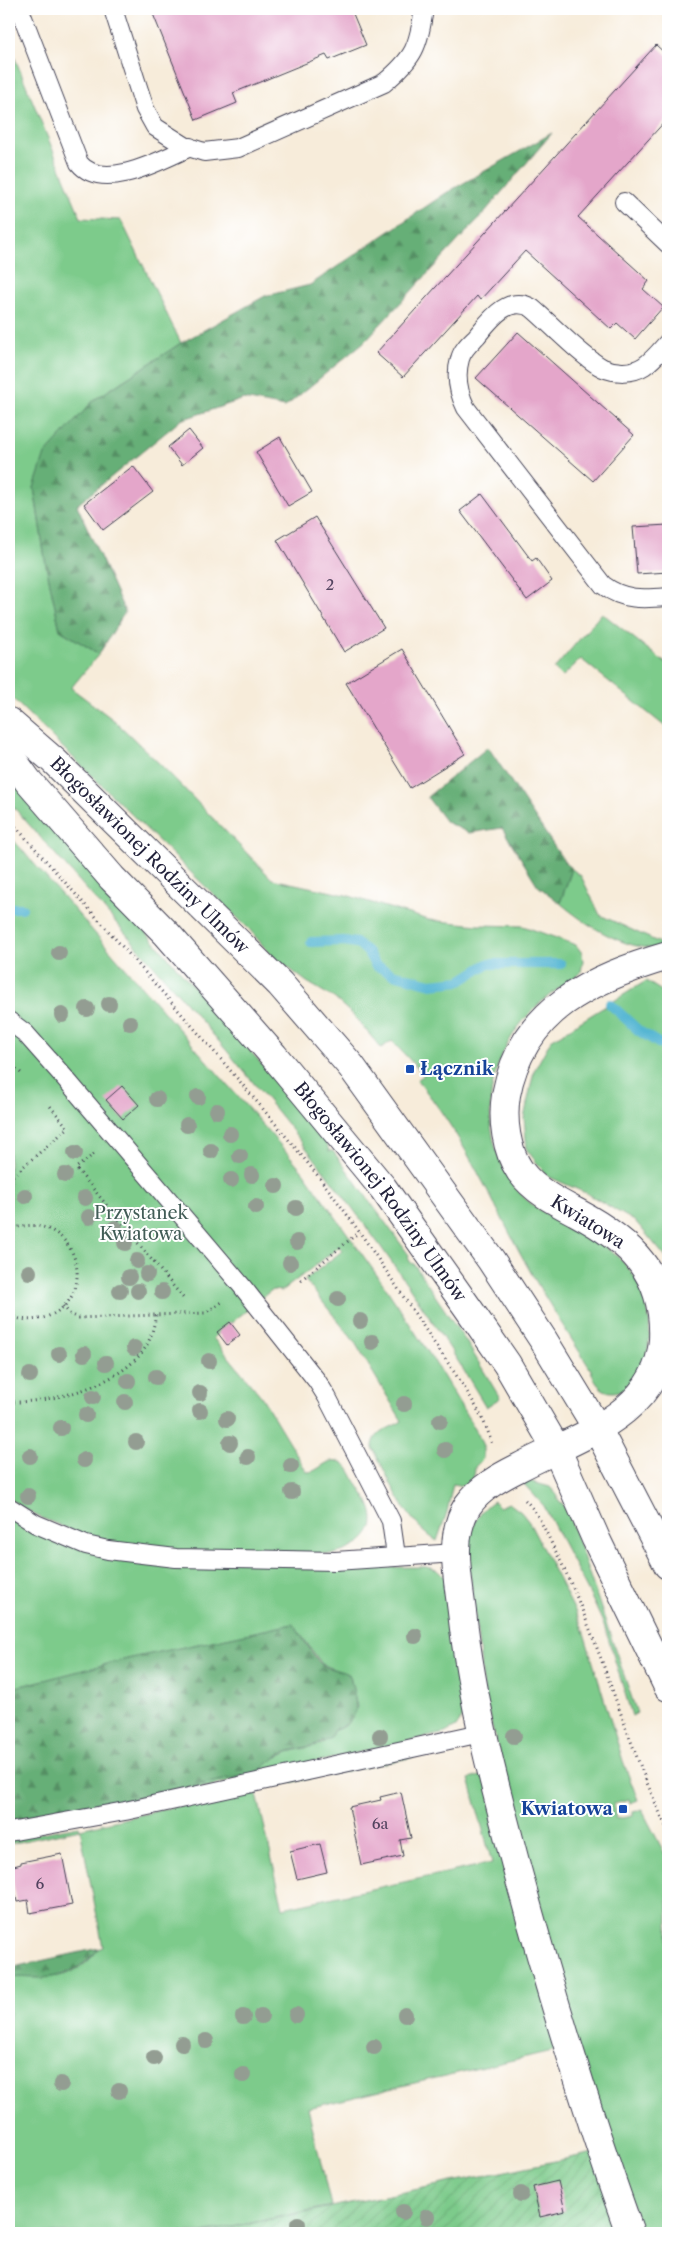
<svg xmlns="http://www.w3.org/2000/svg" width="677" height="2242" font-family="'Libre Caslon Text',serif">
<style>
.green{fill:#7dcb8b;stroke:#507663}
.forest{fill:url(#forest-firs);stroke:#446859}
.garden{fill:url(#garden-furrows);stroke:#507663}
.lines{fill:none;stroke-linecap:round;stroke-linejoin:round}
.stream{stroke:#55b6d3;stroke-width:10}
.building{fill:#e4a6ca}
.lane-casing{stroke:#424053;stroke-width:20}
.street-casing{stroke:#424053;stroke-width:30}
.secondary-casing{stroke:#424053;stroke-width:30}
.path{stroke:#424053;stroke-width:3;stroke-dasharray:1 4;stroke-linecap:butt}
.lane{stroke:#fff;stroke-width:18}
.street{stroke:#fff;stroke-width:28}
.secondary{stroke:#fff;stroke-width:28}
.tree{fill:#939d92}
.transit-dot{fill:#1a4fb4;stroke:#fff;stroke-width:2}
.labels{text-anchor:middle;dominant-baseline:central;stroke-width:4;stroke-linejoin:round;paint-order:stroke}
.number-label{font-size:15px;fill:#52435f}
.street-label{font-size:18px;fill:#22223b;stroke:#fff}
.transit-label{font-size:18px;font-weight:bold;fill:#164399;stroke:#fff;text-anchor:start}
.park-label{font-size:18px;fill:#425d57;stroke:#fff}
</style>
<defs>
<pattern id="forest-firs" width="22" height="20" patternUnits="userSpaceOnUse" patternTransform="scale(1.25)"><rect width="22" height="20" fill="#66af77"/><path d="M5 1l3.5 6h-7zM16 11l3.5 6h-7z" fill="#548e63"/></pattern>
<pattern id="garden-furrows" width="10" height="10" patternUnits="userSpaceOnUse" patternTransform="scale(1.25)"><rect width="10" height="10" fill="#7dcb8b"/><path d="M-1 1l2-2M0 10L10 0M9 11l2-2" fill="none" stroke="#6cae79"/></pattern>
</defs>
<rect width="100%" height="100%" fill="#fff"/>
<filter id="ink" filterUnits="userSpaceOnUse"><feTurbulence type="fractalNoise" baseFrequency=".02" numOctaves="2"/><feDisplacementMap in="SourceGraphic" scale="10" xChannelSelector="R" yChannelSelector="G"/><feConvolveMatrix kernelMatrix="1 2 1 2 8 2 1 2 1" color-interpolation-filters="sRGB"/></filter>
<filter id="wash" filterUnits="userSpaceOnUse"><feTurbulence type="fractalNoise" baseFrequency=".0096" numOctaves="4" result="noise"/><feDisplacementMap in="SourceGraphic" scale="20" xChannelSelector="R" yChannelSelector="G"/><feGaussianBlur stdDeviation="1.12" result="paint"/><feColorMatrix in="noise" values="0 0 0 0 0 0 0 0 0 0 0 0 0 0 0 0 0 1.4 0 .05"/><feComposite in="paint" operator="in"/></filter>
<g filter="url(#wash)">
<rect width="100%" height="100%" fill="#f7ecda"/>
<g class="green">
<path d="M9,44l72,174 40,2 60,123 -87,57 -48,54 -12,34 12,77 14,65 39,24 -28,34 44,33 52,50 105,108 74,16 83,25 49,5 45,1 53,19 6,8 1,8 -2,11c-14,12 -29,20 -42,32 -41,38 -59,92 -43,145 7,22 18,42 37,56 43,31 94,37 112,95 7,20 6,47 -2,67 -12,27 -43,38 -52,3 -25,-40 -51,-79 -73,-121 -31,-58 -58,-118 -101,-169l7,-5 -32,-34 -11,7 -29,-34 -18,-16 -27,-16 -37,-28 -20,-24 -241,-235z"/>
<path d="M602,613l66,52v64l-87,-70 -19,18 -8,-8z"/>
<path d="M9,776l250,285 68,83 2,7h4l76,104 -1,3 3,5 3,1 53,79 33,55 -14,9c-131,-222 -307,-413 -477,-605z"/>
<path d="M9,835l294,336 81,114 50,76 44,73 5,12v13l-8,8c0,9 -2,13 -10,19l-12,-2 -6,28 -10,29c-32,-19 -47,-61 -64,-93 0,-17 17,-19 29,-27l-48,-80 -49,-61 37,-29 -3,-4 -57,44 -10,-1 -3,2 -56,46 48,58 46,76c11,1 19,-14 31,-11 11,3 14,14 19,23 4,7 9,13 12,20 14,29 -11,44 -35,50l-165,-4 -51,-6 -37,-10 -44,-18 -28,-17z"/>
<path d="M572,869l9,7 19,39 60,28 8,-4v8c-36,8 -81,-21 -108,-44z"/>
<path d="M646,981l22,14v265l-32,-38 -48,-28 -41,-18 -20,-26 -3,-32 10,-47 17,-31z"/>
<path d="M529,1481l21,6 8,9 -1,2 3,5 3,1 6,11 68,198 -5,3 -28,-91 -12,-26 -48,-93 -21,-23z"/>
<path d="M494,1501l5,6 10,-4 12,9 8,10 47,91 8,20 39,128 15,39 -8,3 -1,-4 -15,4 3,16 16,-3v-4l9,-2 26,50v373h-26l-74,-210 -83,-324 -18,-151c5,-20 9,-36 27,-47z"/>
<path d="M9,1515l46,25 261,28 110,-1 11,3 8,8 20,136 -9,13 -11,6 -270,61 -166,30 248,-51 13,-12 18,-9 34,-8 11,-13 12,-5 12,-19 -7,-31 -28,-12 -29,-40 -166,35 -118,30z"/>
<path d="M461,1745l6,1 -211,44 27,118 209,-45 -23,-84 15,-4 76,274 -252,59 23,98 -127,27h-195v-254c17,-6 36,1 54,-4 10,-3 22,-10 29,-18 4,-4 5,-8 11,-10l-23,-118 -71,15v-5l70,-13 1,3 175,-41z"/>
</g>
<g class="forest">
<path d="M552,133l-68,80 -120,129 -79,65 -41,-8 -63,21 -104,85 48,107 -26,42 -39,-24 -14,-65 -12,-77 11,-34 49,-54 87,-57 84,-47 45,-11 136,-92z"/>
<path d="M488,747l78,117 6,5 -12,34 -22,-17 -36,-58 -33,5 -23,-11 -19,-25z"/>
<path d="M293,1624c7,9 21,33 28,40 9,7 22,5 29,12 5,27 16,42 -17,55l-2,7c-13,8 -27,9 -41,13 -13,4 -23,13 -33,22l-248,51v-135l118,-30z"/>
<path d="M99,1948c-15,20 -38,31 -63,30 -9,0 -18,-2 -27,1v-11z"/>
</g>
<path class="garden" d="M594,2153l23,74 -27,6h-386z"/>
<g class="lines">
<g class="stream">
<path d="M9,908h13"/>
<path d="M311,942l33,-1 12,2 11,8 8,14 18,9 38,10 29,-3 27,-17h74"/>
<path d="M610,1004l29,27 29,18"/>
</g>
</g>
<g id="blocks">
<g class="building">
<path d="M151,9h200l15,36 -37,15 -3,-5 -93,38 4,10 -41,17z"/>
<path d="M656,45l12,11v62l-90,99 71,64 -6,8 20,18 -28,32 -18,-16 -6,6 -86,-78 -45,49 -3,-4 -74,81 -27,-24z"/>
<path d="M518,332l116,103 -41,46 -117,-103z"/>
<path d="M189,430l14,18 -21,17 -14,-18z"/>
<path d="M280,437l32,55 -24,14 -32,-54z"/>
<path d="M133,466l20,26 -50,38 -19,-26z"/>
<path d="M482,494l50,67 4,-3 16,23 -25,19 -67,-89z"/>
<path d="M315,517l69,111 -40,24 -67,-112z"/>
<path d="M668,525v47l-31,2 -4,-47z"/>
<path d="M402,649l63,105 -55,34 -64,-105z"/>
<path d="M122,1086l17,19 -16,14 -17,-19z"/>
<path d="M230,1322l10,13 -13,10 -10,-13z"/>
<path d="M401,1792l10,46 -11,2 3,16 -42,9 -12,-58 32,-7 -1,-3z"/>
<path d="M320,1844l7,28 -30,7 -7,-28z"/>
<path d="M62,1854l10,51 -42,8 -2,-13 -11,2 -7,-35 11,-3v-2z"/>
<path d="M558,2181l7,30 -25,6 -7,-30z"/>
</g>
</g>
</g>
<g filter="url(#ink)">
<use href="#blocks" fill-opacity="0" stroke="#424053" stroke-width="1"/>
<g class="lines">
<g class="lane-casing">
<g id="lane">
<path d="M21,9l1,6 57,148c24,30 84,-4 111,-16"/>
<path d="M113,9l32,100 10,18 30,19 19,6 34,-4 146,-65c31,-26 34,-36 40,-74"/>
<path d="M624,202l44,42"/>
<path d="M668,342c-7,8 -15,18 -24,24 -12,8 -29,7 -41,2 -20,-10 -53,-45 -71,-60 -24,-14 -42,12 -56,29 -6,6 -14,13 -16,22 -5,17 -2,33 6,49l137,177c21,16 41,14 65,12"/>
<path d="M9,1021l16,12 39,44 177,208 76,96 10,16 64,124 5,35"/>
<path d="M9,1507l27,17 50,21 22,5 68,8 159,3 121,-8"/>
<path d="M9,1832l116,-21 356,-78"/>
</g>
</g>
<g class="street-casing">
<path id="street" d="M630,2233c-42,-118 -79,-238 -112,-360 -23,-86 -46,-171 -56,-261 -4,-34 -14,-76 6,-107 12,-17 32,-28 50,-37 56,-30 140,-53 145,-128 3,-67 -33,-99 -87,-128 -21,-11 -41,-21 -56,-41 -14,-21 -18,-51 -14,-76 16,-86 86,-117 162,-139"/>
</g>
<g class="secondary-casing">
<g id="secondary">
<path id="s1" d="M9,722l45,39 226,223 71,82 140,194 53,81 53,87 71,137"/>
<path id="s2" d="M9,755l19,26 84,97 55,56 107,122 109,132 85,120 39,56 49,84 40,91 72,148"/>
</g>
</g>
<g class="path">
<path d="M9,819c98,111 199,222 293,337 46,56 85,116 125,176 19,30 59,80 65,114"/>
<path d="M9,1062l14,13"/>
<path d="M94,1154l-18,14 108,131"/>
<path d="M9,1179l59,-51 -18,-22"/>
<path d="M9,1230c64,-26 96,66 37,87 -12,4 -26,4 -37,-2"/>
<path d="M301,1280l58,-48"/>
<path d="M63,1306l7,8 9,4 126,-5 17,-11"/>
<path d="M9,1402c44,1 114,-17 138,-57 5,-10 7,-20 9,-30"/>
<path d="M525,1500c14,13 22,35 31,52 45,90 69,188 112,279"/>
</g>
<use href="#lane" class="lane"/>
<use href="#street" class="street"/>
<use href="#secondary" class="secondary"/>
</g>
<g class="tree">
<circle cx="59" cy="953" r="8"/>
<circle cx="109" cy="1004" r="8"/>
<circle cx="87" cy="1009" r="8"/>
<circle cx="62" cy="1015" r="8"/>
<circle cx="130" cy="1023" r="8"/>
<circle cx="198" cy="1097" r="8"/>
<circle cx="157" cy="1099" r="8"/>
<circle cx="217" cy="1111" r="8"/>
<circle cx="187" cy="1125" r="8"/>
<circle cx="230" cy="1134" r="8"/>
<circle cx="211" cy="1151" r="8"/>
<circle cx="75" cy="1153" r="8"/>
<circle cx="240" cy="1156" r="8"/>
<circle cx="65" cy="1175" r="8"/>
<circle cx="252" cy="1175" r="8"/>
<circle cx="231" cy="1180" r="8"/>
<circle cx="276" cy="1186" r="8"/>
<circle cx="25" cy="1196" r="8"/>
<circle cx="85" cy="1198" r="8"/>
<circle cx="256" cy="1207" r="8"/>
<circle cx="296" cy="1208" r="8"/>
<circle cx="89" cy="1217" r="8"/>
<circle cx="115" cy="1228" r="8"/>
<circle cx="297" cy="1242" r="8"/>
<circle cx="125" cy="1243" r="8"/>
<circle cx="137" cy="1261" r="8"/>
<circle cx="290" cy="1263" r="8"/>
<circle cx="29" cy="1272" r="8"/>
<circle cx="147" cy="1274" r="8"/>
<circle cx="129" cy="1277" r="8"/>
<circle cx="120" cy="1291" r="8"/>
<circle cx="138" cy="1291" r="8"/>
<circle cx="162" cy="1292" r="8"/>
<circle cx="338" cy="1299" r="8"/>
<circle cx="360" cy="1321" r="8"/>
<circle cx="372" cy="1342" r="8"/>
<circle cx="134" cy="1348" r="8"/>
<circle cx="59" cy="1354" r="8"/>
<circle cx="84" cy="1354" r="8"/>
<circle cx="209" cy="1361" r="8"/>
<circle cx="106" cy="1363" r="8"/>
<circle cx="30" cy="1375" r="8"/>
<circle cx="156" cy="1377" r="8"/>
<circle cx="128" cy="1381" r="8"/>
<circle cx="200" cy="1393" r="8"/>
<circle cx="93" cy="1397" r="8"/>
<circle cx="125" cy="1402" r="8"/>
<circle cx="404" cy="1404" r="8"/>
<circle cx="200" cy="1411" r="8"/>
<circle cx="86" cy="1415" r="8"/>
<circle cx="227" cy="1419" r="8"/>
<circle cx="440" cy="1421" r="8"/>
<circle cx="61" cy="1428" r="8"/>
<circle cx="136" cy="1442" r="8"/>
<circle cx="230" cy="1443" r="8"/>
<circle cx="445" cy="1450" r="8"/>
<circle cx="30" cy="1456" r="8"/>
<circle cx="248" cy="1457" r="8"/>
<circle cx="84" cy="1460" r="8"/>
<circle cx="291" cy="1466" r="8"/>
<circle cx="292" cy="1492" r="8"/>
<circle cx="28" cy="1496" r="8"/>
<circle cx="415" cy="1636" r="8"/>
<circle cx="380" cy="1736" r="8"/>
<circle cx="514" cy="1736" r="8"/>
<circle cx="296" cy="2015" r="8"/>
<circle cx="405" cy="2015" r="8"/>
<circle cx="261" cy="2016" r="8"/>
<circle cx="243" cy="2017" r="8"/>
<circle cx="206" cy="2041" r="8"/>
<circle cx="182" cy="2044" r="8"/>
<circle cx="374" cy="2047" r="8"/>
<circle cx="154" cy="2058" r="8"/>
<circle cx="243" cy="2075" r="8"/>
<circle cx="61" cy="2084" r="8"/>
<circle cx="119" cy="2091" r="8"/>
<circle cx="521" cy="2194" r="8"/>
<circle cx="403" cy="2212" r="8"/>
<circle cx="427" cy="2217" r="8"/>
<circle cx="298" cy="2224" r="8"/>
</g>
</g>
<g class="transit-dot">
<rect x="405" y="1064" width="10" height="10" rx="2.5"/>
<rect x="618" y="1804" width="10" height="10" rx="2.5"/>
</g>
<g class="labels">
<g class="number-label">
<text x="330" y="584">2</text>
<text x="380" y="1823">6a</text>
<text x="40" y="1883">6</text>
</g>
<g class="street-label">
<text stroke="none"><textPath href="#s1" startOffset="194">Błogosławionej Rodziny Ulmów</textPath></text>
<text stroke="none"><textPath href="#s2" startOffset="574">Błogosławionej Rodziny Ulmów</textPath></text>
<text transform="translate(588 1222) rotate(32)">Kwiatowa</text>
</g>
<g class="transit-label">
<text x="420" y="1069">Łącznik</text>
<text x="613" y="1809" text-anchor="end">Kwiatowa</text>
</g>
<g class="park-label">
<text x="141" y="1213">Przystanek<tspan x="141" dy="21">Kwiatowa</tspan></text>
</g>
</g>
<rect width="677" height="2242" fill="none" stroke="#fff" stroke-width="30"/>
</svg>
